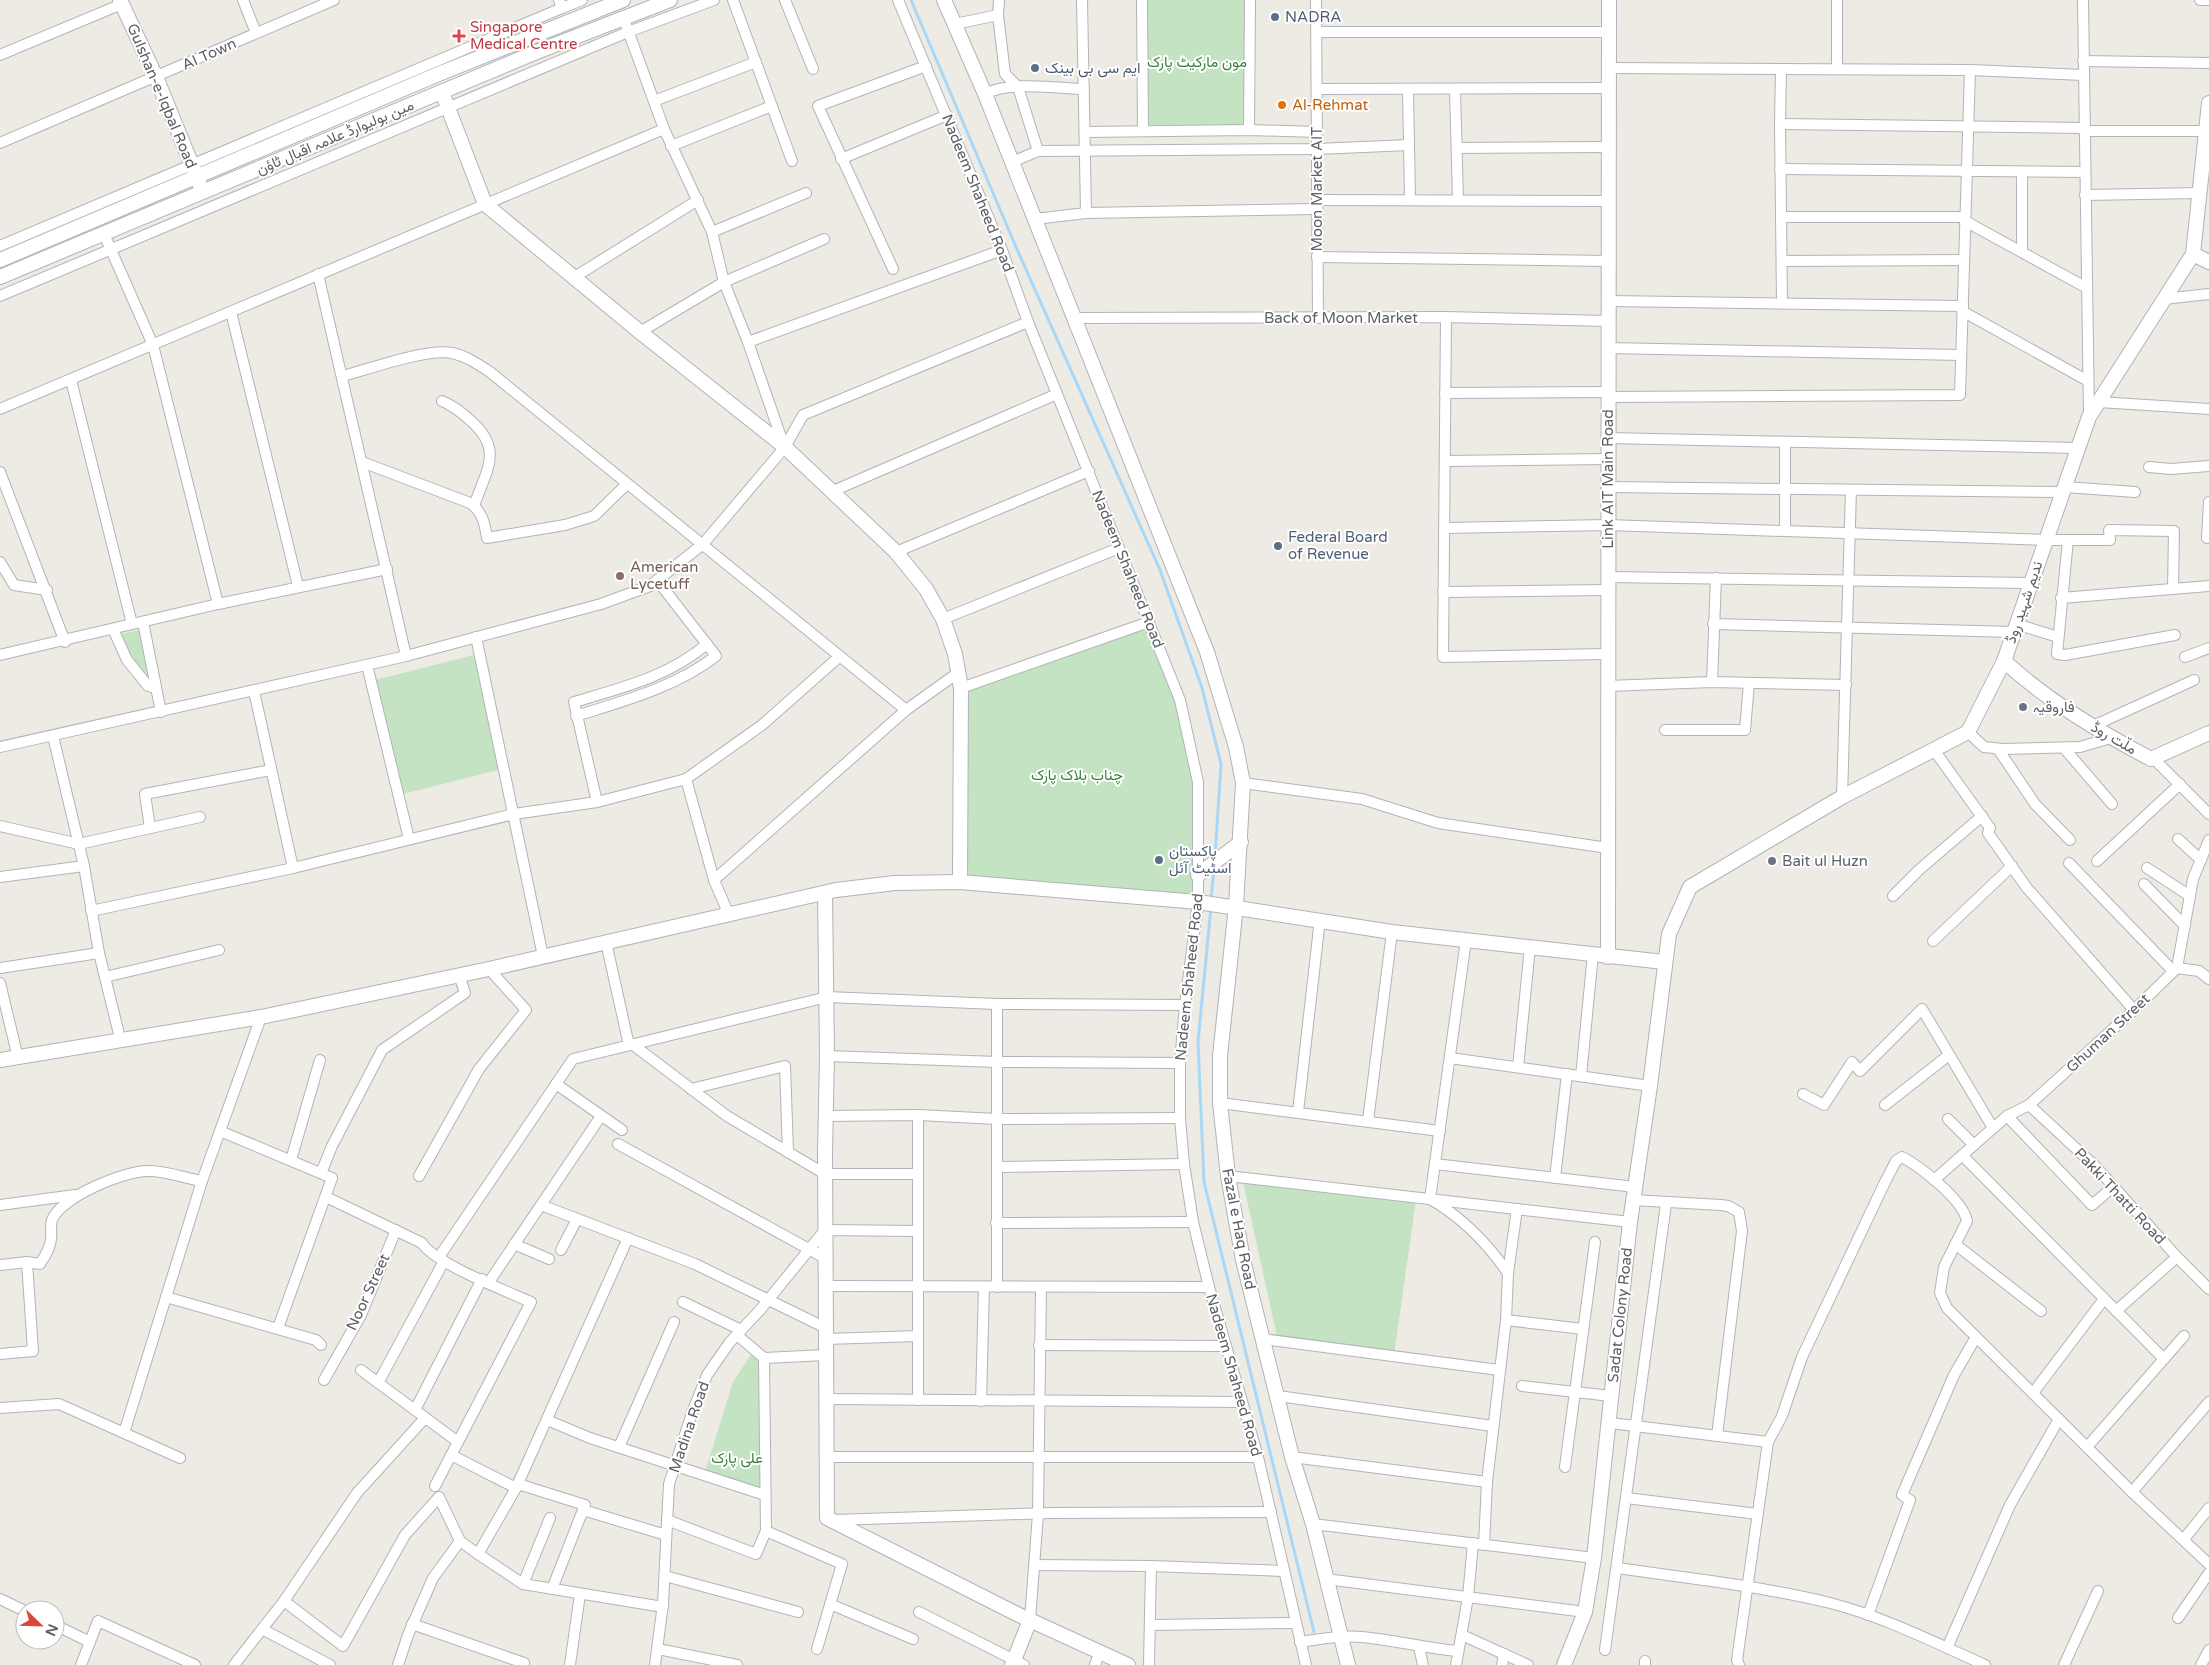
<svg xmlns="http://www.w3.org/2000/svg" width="2209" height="1665" font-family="'Varela Round',Vazirmatn,sans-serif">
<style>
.green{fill:#c3e3c2}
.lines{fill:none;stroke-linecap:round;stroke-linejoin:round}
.stream{stroke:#a9d7f8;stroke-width:3}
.street-casing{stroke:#b1b4b8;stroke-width:12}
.secondary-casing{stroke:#b0b3b8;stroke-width:16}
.street{stroke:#fff;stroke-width:10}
.secondary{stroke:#fff;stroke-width:14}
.service-dot{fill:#5c6f8a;stroke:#fff;stroke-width:2}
.health-dot{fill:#e0444e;stroke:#fff;stroke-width:2}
.food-dot{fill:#e8710a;stroke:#fff;stroke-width:2}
.education-dot{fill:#8d6e63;stroke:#fff;stroke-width:2}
.worship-dot{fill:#6b7280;stroke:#fff;stroke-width:2}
.labels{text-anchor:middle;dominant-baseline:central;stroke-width:4;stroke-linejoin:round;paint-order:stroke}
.service-label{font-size:15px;fill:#4e5e75;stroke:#fff;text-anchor:start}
.health-label{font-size:15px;fill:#be3a42;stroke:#fff;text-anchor:start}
.street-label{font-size:15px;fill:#5c5f63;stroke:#fff}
.park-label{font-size:15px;fill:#3c813e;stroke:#fff}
.food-label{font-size:15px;fill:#c56008;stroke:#fff;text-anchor:start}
.education-label{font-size:15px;fill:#785e54;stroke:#fff;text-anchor:start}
.worship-label{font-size:15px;fill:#5b616d;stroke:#fff;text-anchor:start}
</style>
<rect width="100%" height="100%" fill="#edebe4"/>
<g class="green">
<path d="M1148,0h99v125h-100z"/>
<path d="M1149,622l31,78 18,82v120l-238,-20 1,-194z"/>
<path d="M140,630l8,50 -17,-20 -10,-26z"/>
<path d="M474,655l28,114 -99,25 -28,-114z"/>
<path d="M1243,1182l173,18 -22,155 -117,-19z"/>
<path d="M754,1350l10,8 1,140 -61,-23 29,-93z"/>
</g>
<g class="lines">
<g class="stream">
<path d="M911,0l105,247 144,323 42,118 19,76 -6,92"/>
<path d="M1211,901l3,-34"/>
<path d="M1211,907l-13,135 6,140 110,450"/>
</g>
<g class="street-casing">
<g id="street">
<path d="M243,0l13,33"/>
<path d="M559,0l3,8 20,-8"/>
<path d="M733,0l59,161"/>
<path d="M785,0l28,69"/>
<path d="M898,0l104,250 26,72 152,378 18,82v120l-13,103 -5,58v55l4,46 9,58 16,65 49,170 48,208"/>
<path d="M999,0l-1,15 7,59 13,13 20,64"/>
<path d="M1082,0l4,213"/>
<path d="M1142,0l1,130"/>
<path d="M1316,0l2,318"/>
<path d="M1837,0v69"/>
<path d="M2083,0l6,416"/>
<path d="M2200,0h9"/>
<path d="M955,24l43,-9"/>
<path d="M626,25l38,104 48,103 12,50 24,60 36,104"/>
<path d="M1317,32h292"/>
<path d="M0,55l122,-51"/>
<path d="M2083,61l126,2"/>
<path d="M1610,68l360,2 113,5"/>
<path d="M1781,69l-1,55 2,179"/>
<path d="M1317,89l292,-1"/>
<path d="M1408,90l2,110"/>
<path d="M1455,90l3,110"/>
<path d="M985,94c22,-13 72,-6 99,-5"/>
<path d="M654,101l102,-39"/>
<path d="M1780,124l304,4"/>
<path d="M1249,130l1,-130"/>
<path d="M2084,131h122"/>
<path d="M1086,132l163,-2 68,2"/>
<path d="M0,143l334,-143"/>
<path d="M671,146l101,-40"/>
<path d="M1457,148l150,-1"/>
<path d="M841,159l106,-44"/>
<path d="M1012,162l26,-11 279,-2 92,-4"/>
<path d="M1780,169l305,3"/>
<path d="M2085,195l114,-2"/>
<path d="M1317,200l291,1"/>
<path d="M1781,217h184"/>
<path d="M1035,219l51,-6 231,-4"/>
<path d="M1965,221l122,67"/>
<path d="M712,232l94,-39"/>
<path d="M104,234l49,111 65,259"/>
<path d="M0,246l562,-238"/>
<path d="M2022,252v-80"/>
<path d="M1317,257l291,4"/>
<path d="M1782,261l182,-1"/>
<path d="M893,269l-75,-163 108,-40"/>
<path d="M318,274l88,382"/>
<path d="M573,278l125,-78"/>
<path d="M0,296l628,-264 86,-32"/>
<path d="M2164,299l45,-5"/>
<path d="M1609,301l354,5"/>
<path d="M1962,311l126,70"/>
<path d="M231,312l67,274"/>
<path d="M1446,317l-3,340 165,-3"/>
<path d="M1074,318l372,-1 162,4"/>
<path d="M640,332l84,-50 100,-43"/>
<path d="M748,342l254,-92"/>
<path d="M1608,348l353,7"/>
<path d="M343,376c26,-7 84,-28 109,-23 14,3 26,11 38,19l416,338"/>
<path d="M71,380l61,244"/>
<path d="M1445,393l163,-1"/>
<path d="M1608,397l352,-2 10,-325"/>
<path d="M442,401c12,5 20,12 29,20 33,29 15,49 3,85"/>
<path d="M2099,402l110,7"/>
<path d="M0,409l664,-280"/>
<path d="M1608,438l470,10"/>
<path d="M1785,442v89"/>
<path d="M1445,461l163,-2"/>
<path d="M362,462l108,41c12,8 15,21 17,35l78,-13 29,-9 33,-32"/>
<path d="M2149,467l22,2 38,-3"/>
<path d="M0,472l65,170"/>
<path d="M1608,487l455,5"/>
<path d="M2065,487l70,5"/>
<path d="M833,491l224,-97"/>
<path d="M1444,528l164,-3 438,15h64l-1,-10 65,1 -1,58"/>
<path d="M2207,538l2,-36"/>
<path d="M2068,540l-11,114 8,1 110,-20"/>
<path d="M896,552l193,-81"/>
<path d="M0,562l14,23 33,5"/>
<path d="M1608,577l423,6"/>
<path d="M1443,592l165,-2"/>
<path d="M2061,598l148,-12"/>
<path d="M943,619l176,-71"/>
<path d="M143,622l18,90"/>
<path d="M1713,624l301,8"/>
<path d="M2016,624l42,13"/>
<path d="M113,629l14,31 21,26 8,2"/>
<path d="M476,637l67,319"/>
<path d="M0,655l218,-51 169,-35"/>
<path d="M2185,657l24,-9"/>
<path d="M367,665l42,174"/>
<path d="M1712,682l4,-104"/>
<path d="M1608,686l104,-4 134,3"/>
<path d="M961,688l188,-66"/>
<path d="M254,691l39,177"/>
<path d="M576,716c48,-15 100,-29 140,-60l-59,-76"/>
<path d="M2093,726l101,-46"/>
<path d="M1665,730h80l4,-47"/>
<path d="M1968,732l16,15 19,2 77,-2 31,-9"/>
<path d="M53,736l31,130 15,87 22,89"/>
<path d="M0,747l406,-91 195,-52 49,-18 53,-42 82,-97 18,-32 225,-93"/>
<path d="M2064,748l48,56"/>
<path d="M1998,749l37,55 35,36"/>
<path d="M1934,750l56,78 -2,5 39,55 107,122"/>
<path d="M2153,758l56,56"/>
<path d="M686,779l28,101 15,35"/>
<path d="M1243,783l119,16 76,24 170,25"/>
<path d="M1842,797l9,-307"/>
<path d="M597,802l-23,-100c47,-14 94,-25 133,-58"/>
<path d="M0,826l79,18 121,-27"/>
<path d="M150,828l-5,-34 126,-24"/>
<path d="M2178,839l23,21"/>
<path d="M2097,861l83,-77"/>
<path d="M2069,863l104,108"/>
<path d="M2147,868l43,28"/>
<path d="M0,877l84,-11"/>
<path d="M714,880l192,-170 53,-38"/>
<path d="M2144,884l41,42"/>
<path d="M1893,896l27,-27 62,-53"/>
<path d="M91,911l202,-43 221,-54 83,-12 89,-23 76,-54 77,-68"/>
<path d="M1466,940l-36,259c32,18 57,44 78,74"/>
<path d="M1933,941l79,-75"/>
<path d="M606,942l22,99 99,75 98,58h92"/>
<path d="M0,968l99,-15"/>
<path d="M2177,968l22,3 10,8"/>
<path d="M105,977l114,-27"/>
<path d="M0,983l18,75"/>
<path d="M827,1056l171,6 182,1"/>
<path d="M1450,1058l200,28"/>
<path d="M1518,1067l12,-120"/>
<path d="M1581,1076l12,-122"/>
<path d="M556,1084l66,46"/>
<path d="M691,1089l94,-23 3,86"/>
<path d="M1803,1094l21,11 28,-43 8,9 62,-62 71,119"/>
<path d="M1220,1103l220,28"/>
<path d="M1885,1105l64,-50"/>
<path d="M2029,1105l67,62 81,90 32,32"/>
<path d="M1298,1112l22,-193"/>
<path d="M918,1115v285"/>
<path d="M826,1116l92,-1 79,4 183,-1"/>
<path d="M2007,1116l85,89 21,-18"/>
<path d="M1948,1119l26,26"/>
<path d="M1368,1121l24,-189"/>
<path d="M220,1131l112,47 -54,150"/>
<path d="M618,1144l207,114"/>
<path d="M1962,1155l202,204"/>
<path d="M291,1160l29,-100"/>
<path d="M1435,1164l200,23"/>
<path d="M997,1167l187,-3"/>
<path d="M321,1173l11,-27 50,-96 83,-57 -6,-18"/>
<path d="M419,1176l60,-107 47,-59 -37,-41"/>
<path d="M1228,1176l402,46"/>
<path d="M1555,1178l12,-104"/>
<path d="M1934,1180l73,-64 22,-11 105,-95 43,-42 16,-89 16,-39"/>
<path d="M326,1197l96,46c12,20 84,48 109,59l-96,184"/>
<path d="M1633,1200l88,5 7,1 11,6 3,19 -25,205"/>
<path d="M0,1205l75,-10"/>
<path d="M541,1205l154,59 131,64"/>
<path d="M996,1223l197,-1"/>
<path d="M514,1244l35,15"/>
<path d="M1955,1244l86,67"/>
<path d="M561,1250l16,-31"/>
<path d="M439,1257l134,-198 254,-62 170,7 188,1"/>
<path d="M0,1265l27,-3 13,2c5,-8 10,-15 11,-25 1,-6 -1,-14 1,-19 9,-23 73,-50 97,-49 17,0 36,7 53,10"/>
<path d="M489,1282l112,-166"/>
<path d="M827,1286l382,1"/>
<path d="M997,1287v-283"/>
<path d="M166,1297l150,43 5,5"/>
<path d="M683,1302l58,28"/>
<path d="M2116,1311l61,-54"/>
<path d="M1506,1320l77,9"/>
<path d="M737,1335l27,23 2,173 76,33 -25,85"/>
<path d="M826,1339l92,-3"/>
<path d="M1263,1339l236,31"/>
<path d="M1039,1345l187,1"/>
<path d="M0,1354l33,-3 -6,-89"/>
<path d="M764,1358l62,-3"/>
<path d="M361,1370l97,72"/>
<path d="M324,1380l37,-65 35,-85"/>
<path d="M378,1383l66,-122"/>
<path d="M1522,1386l89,10"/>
<path d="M2033,1393l71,-94"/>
<path d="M1278,1396l215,30"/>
<path d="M826,1399l416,3"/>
<path d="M981,1401l3,-114"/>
<path d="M0,1408l59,-4 121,54"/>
<path d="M415,1410l67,-131"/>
<path d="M547,1420l43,18 175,57"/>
<path d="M1610,1423l158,19"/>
<path d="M124,1433l78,-252 59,-164"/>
<path d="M619,1447l55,-125"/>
<path d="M2087,1447l97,-111"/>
<path d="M451,1455l65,33"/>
<path d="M827,1457h431"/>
<path d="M1292,1457l195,25"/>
<path d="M1565,1467l30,-225"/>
<path d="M518,1484l67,21 -2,5"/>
<path d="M2132,1492l77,-90"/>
<path d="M1626,1498l132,16"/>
<path d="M667,1520l89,34 10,-23"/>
<path d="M833,1520l218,-7 220,-1"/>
<path d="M1313,1524l281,34"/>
<path d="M2184,1539l25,-31"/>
<path d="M1484,1545l3,-63 19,-162 2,-47 9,-64"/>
<path d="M478,1554l45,30 140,23"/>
<path d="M1034,1565l117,1 133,5"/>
<path d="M1617,1568c71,10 143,18 213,35 52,13 106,40 155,62"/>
<path d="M665,1576l133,36"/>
<path d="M1326,1579l259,33"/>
<path d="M523,1584l27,-66"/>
<path d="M552,1589l31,-79 83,25"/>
<path d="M0,1599l25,12"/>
<path d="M284,1601l59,45 62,-111 34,-38 21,44 18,13 38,-66 112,-250"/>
<path d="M830,1604l83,35"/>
<path d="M919,1612l105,53"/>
<path d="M1868,1615l42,-115 -8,-5 52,-120 22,-38"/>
<path d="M2178,1618l31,-45"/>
<path d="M1030,1620l8,-106 3,-227"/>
<path d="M412,1624l112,39"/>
<path d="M55,1625l35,17"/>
<path d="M1151,1625l145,-2"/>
<path d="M262,1629l68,36"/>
<path d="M1462,1635l66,30"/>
<path d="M1300,1642c21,-3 41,-7 62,-5 32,3 63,11 95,14"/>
<path d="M1419,1647l4,18"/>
<path d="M1947,1648l63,-143 49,-86"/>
<path d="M658,1649l79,16"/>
<path d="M1605,1650l61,-446"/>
<path d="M81,1665l17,-44 97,44"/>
<path d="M234,1665l50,-64 73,-108 68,-75"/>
<path d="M398,1665l10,-30 25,-57 27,-37"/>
<path d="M570,1665l10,-71"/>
<path d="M655,1665l8,-61 6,-120 23,-71 15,-38 23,-33 30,-32 65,-80 92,1"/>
<path d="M1095,1665l5,-14"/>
<path d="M1149,1665l2,-99"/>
<path d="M1456,1665l12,-68 5,-54"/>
<path d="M1502,1665l2,-11"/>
<path d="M1645,1665v-4"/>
<path d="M1739,1665l-2,-5 31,-218 14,-26 20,-59 83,-175 11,-21 6,-4c19,10 61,43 65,64l-23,46 -4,26 7,15 185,184 77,72"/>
<path d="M2064,1665l34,-74"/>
<path d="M2201,1665l8,-15"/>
</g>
</g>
<g class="secondary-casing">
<g id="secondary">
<path d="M120,0l36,77 44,108"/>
<path d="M944,0l41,94 222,558 29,95 7,36 -7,123 -16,150v47l8,73 15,84 49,197 21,67 35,141"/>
<path d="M442,92l43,112 155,128 145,115 111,105 30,37 17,30 12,35 6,34 -1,194"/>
<path d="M2193,254l16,8"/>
<path d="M0,260l441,-187 182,-73"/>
<path d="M0,277l534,-224 136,-53"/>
<path d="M2004,661c44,40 94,70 147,98l58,-26"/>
<path d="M1198,875l43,-33"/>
<path d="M825,893l2,163 -2,97 2,365 194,98 107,49"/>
<path d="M1608,957l1,-957"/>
<path d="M0,1060l261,-43 228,-48 347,-79 59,-7 65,-1 238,20 194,30 272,30"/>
<path d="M1012,1665l18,-45"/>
<path d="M1564,1665l21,-53 9,-54 36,-336 20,-136 19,-152 21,-47 152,-90 126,-65 36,-71 85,-244 104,-163 16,-151"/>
</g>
</g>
<use href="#street" class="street"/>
<use href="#secondary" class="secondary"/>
</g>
<g class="service-dot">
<circle cx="1275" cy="17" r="5"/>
<circle cx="1035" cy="68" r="5"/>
<circle cx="1278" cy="546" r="5"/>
<circle cx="1159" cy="860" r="5"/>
</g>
<path class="health-dot" d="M456.5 28.5h5v5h5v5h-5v5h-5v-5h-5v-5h5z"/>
<circle class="food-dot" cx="1282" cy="105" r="5"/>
<circle class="education-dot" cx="620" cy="576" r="5"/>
<g class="worship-dot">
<circle cx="2023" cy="707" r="5"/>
<circle cx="1772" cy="861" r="5"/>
</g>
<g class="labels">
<g class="service-label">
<text x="1285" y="17">NADRA</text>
<text x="1045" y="68">ایم سی بی بینک</text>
<text x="1288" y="537">Federal Board<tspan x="1288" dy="17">of Revenue</tspan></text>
<text x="1169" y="851">پاکستان<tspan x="1169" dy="17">اسٹیٹ آئل</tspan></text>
</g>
<g class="health-label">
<text x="470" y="27">Singapore<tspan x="470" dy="17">Medical Centre</tspan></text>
</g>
<g class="street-label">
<text transform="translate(209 54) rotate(-24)">AI Town</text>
<text transform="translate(162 96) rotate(67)">Gulshan-e-Iqbal Road</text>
<text transform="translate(335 137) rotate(-23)">مین بولیوارڈ علامہ اقبال ٹاؤن</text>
<text transform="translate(1317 189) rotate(-90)">Moon Market AIT</text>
<text transform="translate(978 193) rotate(68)">Nadeem Shaheed Road</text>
<text x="1341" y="318">Back of Moon Market</text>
<text transform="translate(1608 479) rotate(-90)">Link AIT Main Road</text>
<text transform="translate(1128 569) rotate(68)">Nadeem Shaheed Road</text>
<text transform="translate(2024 602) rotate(-71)">ندیم شہید روڈ</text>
<text transform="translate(2114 738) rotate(30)">ملّت روڈ</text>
<text transform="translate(1189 977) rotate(-84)">Nadeem Shaheed Road</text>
<text transform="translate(2108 1033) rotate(-43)">Ghuman Street</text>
<text transform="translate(2120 1196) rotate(47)">Pakki Thatti Road</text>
<text transform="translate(1239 1229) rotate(79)">Fazal e Haq Road</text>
<text transform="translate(368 1292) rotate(-65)">Noor Street</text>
<text transform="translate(1620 1315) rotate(-84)">Sadat Colony Road</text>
<text transform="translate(1234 1375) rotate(74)">Nadeem Shaheed Road</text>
<text transform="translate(689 1427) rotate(-71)">Madina Road</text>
</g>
<g class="park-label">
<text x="1197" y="62">مون مارکیٹ پارک</text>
<text x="1077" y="775">چناب بلاک پارک</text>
<text x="737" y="1458">علی پارک</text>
</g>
<g class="food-label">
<text x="1292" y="105">Al-Rehmat</text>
</g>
<g class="education-label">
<text x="630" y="567">American<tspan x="630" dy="17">Lycetuff</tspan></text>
</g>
<g class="worship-label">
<text x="2033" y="707">فاروقیہ</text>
<text x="1782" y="861">Bait ul Huzn</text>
</g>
</g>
<g transform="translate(40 1625) rotate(113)"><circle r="24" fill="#ffffff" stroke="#bebfc1"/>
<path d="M0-4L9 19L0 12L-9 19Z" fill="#da453c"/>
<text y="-8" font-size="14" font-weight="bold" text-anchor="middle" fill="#5c5f63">N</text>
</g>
</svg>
